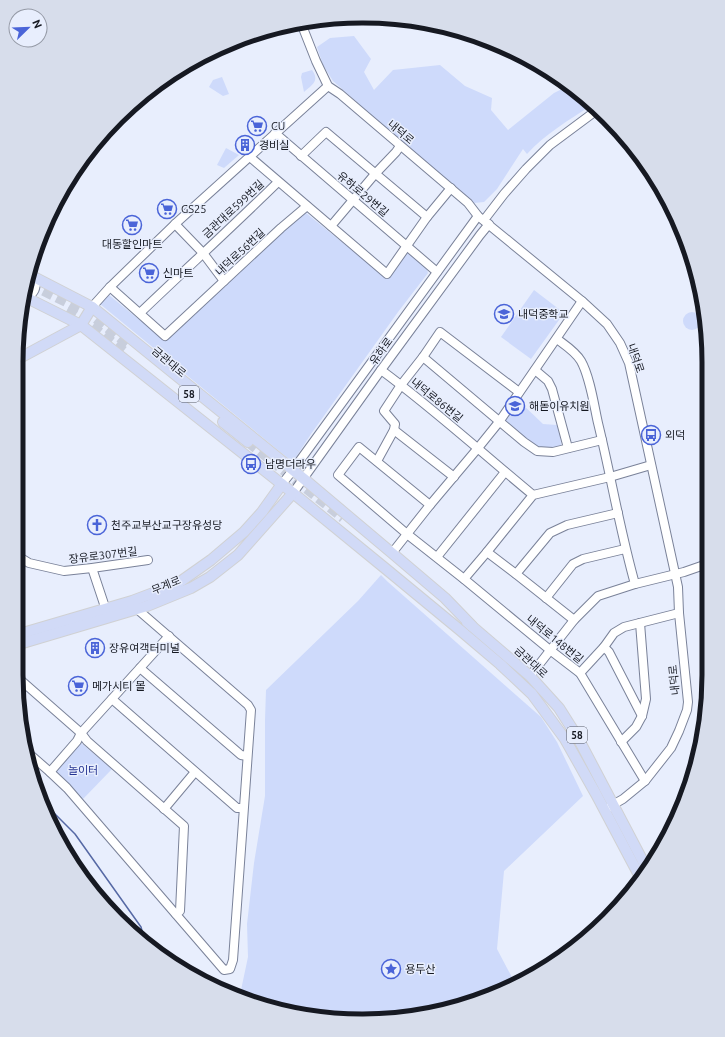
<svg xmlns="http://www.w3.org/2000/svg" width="725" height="1037" font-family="Ubuntu,'Noto Sans KR',sans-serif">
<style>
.green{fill:#cedafb}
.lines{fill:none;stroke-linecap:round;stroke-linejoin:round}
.stream{stroke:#5669a5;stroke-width:1.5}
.major-tunnel{stroke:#c8cedc;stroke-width:10;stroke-dasharray:10 5;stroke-linecap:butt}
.minor-casing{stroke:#7a8299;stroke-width:10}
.major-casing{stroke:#d0d1d3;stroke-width:12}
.minor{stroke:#fff;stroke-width:8}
.major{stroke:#d1daf7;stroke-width:10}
.labels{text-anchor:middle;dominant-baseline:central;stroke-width:3;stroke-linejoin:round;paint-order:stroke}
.shield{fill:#e8eefd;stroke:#555964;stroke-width:1}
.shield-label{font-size:10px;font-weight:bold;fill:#161922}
.poi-label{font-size:11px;fill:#161922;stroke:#e8eefd;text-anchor:start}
.street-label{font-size:11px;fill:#161922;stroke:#e8eefd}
.park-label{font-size:11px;fill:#243392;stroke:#e8eefd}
.rim{fill:none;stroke:#161922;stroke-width:5}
</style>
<rect width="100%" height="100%" fill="#e8eefd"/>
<g class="green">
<path d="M354,36l17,23 -7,13 10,18 19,-20 47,-5 25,21 27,12 -1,12 17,20 46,-37 16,-8 22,20c-23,15 -47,29 -65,49l-4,-5 -26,40 -13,13 -10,1 -40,-33 -101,-89 -10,-16 -6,-18 13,-9z"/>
<path d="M312,70c8,11 0,15 -8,22l-3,-15 1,-4z"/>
<path d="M222,77l7,17 -6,2 -14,-9 4,-7z"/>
<path d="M226,148l13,7 -15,13 -7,-3z"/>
<path d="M306,213l79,64 19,-24h5l18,16 1,4 -30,39 -87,122 -15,23 -4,3h-2l-190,-156 6,-7 3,-2 28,23 29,21 135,-125z"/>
<path d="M534,290l30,23 -33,46 -30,-22z"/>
<circle cx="692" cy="321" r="9"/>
<path d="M519,401l24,23 14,1 3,9 1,11 -3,3h-21l-34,-26z"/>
<path d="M381,575l7,7 153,135 16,25 26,54 -79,75 -7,78 19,36 -86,29 -112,4 -83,-22 6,-6 7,-33 -1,-33 7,-61 11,-67v-76l1,-30 92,-89z"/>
<path d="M81,743l31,26 -29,30 -28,-27z"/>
</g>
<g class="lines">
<path class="stream" d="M47,806l28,28 66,93 4,15"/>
<g class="major-tunnel">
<path d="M30,284l60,30 40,32"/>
<path d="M67,310l13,7 45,35"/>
<path d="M248,442l95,76"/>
</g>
<g class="minor-casing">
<g id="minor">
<path d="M301,23l15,38 12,25 12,8 128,109 10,13 104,85 25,23 13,19 9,20 49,224 1,26 9,89 -1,8 -8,21 -8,17 -26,33 -22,18 -14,8"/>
<path d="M275,133l162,139"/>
<path d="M301,156l25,-24 101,85"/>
<path d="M250,157l137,117 40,-57 24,-29"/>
<path d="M484,220l20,-26 22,-25 24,-24 43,-32 5,-2"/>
<path d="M175,224l28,29 21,28"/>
<path d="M331,226l44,-52 21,-22 4,-6"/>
<path d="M110,287l55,49 116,-108 26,-22"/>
<path d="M27,298c8,-6 9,-9 9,-19"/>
<path d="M92,307l18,-20 65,-63 153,-138"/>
<path d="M140,313c46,-44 93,-87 138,-131"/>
<path d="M557,339c8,6 19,13 24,22 9,16 13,44 17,62 13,53 22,108 37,161"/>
<path d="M423,357l101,85 13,9 16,1 49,-12"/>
<path d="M381,370c53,39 101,83 152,125"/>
<path d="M535,370l13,11 4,8 16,59"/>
<path d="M394,430l60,47"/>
<path d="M377,461l17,-31 1,-6 -11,-13 17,-26 22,-28 17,-25 79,60"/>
<path d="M282,484l11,-14 185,-254"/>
<path d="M293,493l88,-123 99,-135 9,-11"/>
<path d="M430,505l-71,-58 -21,28 69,59 57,45 86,71 30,23 65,108"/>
<path d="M487,552l29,22 58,46"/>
<path d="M392,553l38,-48 48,-57 21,-26 83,-121"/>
<path d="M16,555l13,8 35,8 28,-3 56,-8"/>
<path d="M437,557l68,-85"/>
<path d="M92,568l15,45"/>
<path d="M516,574l34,-41 17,-8 51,-12"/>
<path d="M464,579l23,-27 46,-57 77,-18 41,-12"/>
<path d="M546,598l27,-34 10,-5 42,-10"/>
<path d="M604,647l5,5 33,64"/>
<path d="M140,668l101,87 6,1"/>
<path d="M580,673l24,-26 10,-14 10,-6 55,-14"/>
<path d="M16,676l65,57 6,8 97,85 -4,85 -4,3"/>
<path d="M530,676l44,-56 24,-24 37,-12 49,-12 23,-8"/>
<path d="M112,699l125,109h6"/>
<path d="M621,742l15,-15 6,-11 4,-17 -6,-76"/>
<path d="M26,751l24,21 17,16 157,182 6,-1 3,-9 18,-250 -3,-5 -111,-96"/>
<path d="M50,772l27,-31 4,-8 88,-97"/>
<path d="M164,809l31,-37"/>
</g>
</g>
<g class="major-casing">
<g id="major">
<path d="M30,275l62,32 212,172 88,74 53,45 27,28"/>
<path d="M27,282l3,2"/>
<path d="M23,296l58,29 212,168 93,76 74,61 40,34 32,30 33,45 31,55 45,85"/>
<path d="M16,360l65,-35 11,-18"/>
<path d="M223,422l25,20"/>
<path d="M467,622l63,54 29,32 19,30 69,131"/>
<path d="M16,635l116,-34 45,-17 34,-24 33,-28 18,-20 20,-28"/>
<path d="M16,645l131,-39 44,-18 19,-11 28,-22 55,-62"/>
</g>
</g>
<use href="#minor" class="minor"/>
<use href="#major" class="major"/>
</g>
<defs>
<g id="supermarket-ring" transform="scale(1)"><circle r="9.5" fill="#e8eefd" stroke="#4a64d8" stroke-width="1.5"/><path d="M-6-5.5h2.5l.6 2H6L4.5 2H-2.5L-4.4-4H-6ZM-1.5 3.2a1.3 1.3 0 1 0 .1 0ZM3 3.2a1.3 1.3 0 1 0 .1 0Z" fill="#4a64d8"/></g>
<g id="building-ring" transform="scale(1)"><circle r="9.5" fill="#e8eefd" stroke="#4a64d8" stroke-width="1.5"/><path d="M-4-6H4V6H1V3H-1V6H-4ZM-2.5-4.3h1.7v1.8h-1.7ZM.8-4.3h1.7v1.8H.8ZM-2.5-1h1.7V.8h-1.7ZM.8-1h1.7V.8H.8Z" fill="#4a64d8"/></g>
<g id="school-ring" transform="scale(1)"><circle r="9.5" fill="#e8eefd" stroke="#4a64d8" stroke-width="1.5"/><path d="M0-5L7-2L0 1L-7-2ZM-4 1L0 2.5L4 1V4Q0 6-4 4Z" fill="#4a64d8"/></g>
<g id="bus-ring" transform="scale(1)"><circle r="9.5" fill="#e8eefd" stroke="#4a64d8" stroke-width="1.5"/><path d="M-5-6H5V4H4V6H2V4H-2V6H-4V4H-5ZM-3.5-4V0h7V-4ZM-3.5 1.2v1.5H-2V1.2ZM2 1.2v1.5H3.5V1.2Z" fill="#4a64d8"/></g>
<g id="church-ring" transform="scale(1)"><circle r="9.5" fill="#e8eefd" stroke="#4a64d8" stroke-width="1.5"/><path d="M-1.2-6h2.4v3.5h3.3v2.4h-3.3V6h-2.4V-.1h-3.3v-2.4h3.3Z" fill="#4a64d8"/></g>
<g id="sight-ring" transform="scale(1)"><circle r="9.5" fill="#e8eefd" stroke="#4a64d8" stroke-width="1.5"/><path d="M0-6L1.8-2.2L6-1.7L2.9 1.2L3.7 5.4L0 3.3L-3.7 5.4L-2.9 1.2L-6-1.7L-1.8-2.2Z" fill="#4a64d8"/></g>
</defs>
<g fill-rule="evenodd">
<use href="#supermarket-ring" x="257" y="126"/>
<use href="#building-ring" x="245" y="145"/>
<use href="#supermarket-ring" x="167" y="209"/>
<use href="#supermarket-ring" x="132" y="225"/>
<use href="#supermarket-ring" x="149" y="273"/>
<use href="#school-ring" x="504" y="314"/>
<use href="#school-ring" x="515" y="406"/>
<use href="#bus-ring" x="651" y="435"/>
<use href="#bus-ring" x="251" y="464"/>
<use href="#church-ring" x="97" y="525"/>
<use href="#building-ring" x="95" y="648"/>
<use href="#supermarket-ring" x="78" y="686"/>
<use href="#sight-ring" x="391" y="969"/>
</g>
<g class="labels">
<g class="shield">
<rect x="179" y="386" width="20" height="16" rx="3"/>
<rect x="567" y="727" width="20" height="16" rx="3"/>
</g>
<g class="shield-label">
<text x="189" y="394">58</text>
<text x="577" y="735">58</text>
</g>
<g class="poi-label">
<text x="271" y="126">CU</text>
<text x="259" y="145">경비실</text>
<text x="181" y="209">GS25</text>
<text x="132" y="244" text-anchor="middle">대동할인마트</text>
<text x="163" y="273">신마트</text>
<text x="518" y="314">내덕중학교</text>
<text x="529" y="406">해돋이유치원</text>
<text x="665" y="435">외덕</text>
<text x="265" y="464">남명더라우</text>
<text x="111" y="525">천주교부산교구장유성당</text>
<text x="109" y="648">장유여객터미널</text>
<text x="92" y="686">메가시티 몰</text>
<text x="405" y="969">용두산</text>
</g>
<g class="street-label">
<text transform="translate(401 132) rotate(40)">내덕로</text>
<text transform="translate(363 194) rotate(40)">유하로29번길</text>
<text transform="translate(233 209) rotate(-43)">금관대로599번길</text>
<text transform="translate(240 252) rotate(-43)">내덕로56번길</text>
<text transform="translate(381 351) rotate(-54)">유하로</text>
<text transform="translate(636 358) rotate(71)">내덕로</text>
<text transform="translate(169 362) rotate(40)">금관대로</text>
<text transform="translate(437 400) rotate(39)">내덕로86번길</text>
<text transform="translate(103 555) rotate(-7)">장유로307번길</text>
<text transform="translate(166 585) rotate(-22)">무계로</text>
<text transform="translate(555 639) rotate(39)">내덕로148번길</text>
<text transform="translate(531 662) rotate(43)">금관대로</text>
<text transform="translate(674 680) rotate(-96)">내덕로</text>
</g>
<g class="park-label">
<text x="83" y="770">놀이터</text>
</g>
</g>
<path d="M0 0H725V1037H0ZM362 23H363A339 339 0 0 1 702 362V675A339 339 0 0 1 363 1014H362A339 339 0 0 1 23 675V362A339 339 0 0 1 362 23Z" fill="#d7ddeb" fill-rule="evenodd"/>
<path class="rim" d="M362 23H363A339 339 0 0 1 702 362V675A339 339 0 0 1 363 1014H362A339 339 0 0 1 23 675V362A339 339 0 0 1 362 23Z"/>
<g transform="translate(28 28) rotate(67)"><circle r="19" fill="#e8eefd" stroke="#9499a5"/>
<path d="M0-3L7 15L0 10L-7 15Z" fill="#4a64d8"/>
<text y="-6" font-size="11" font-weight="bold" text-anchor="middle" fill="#161922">N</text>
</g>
</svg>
